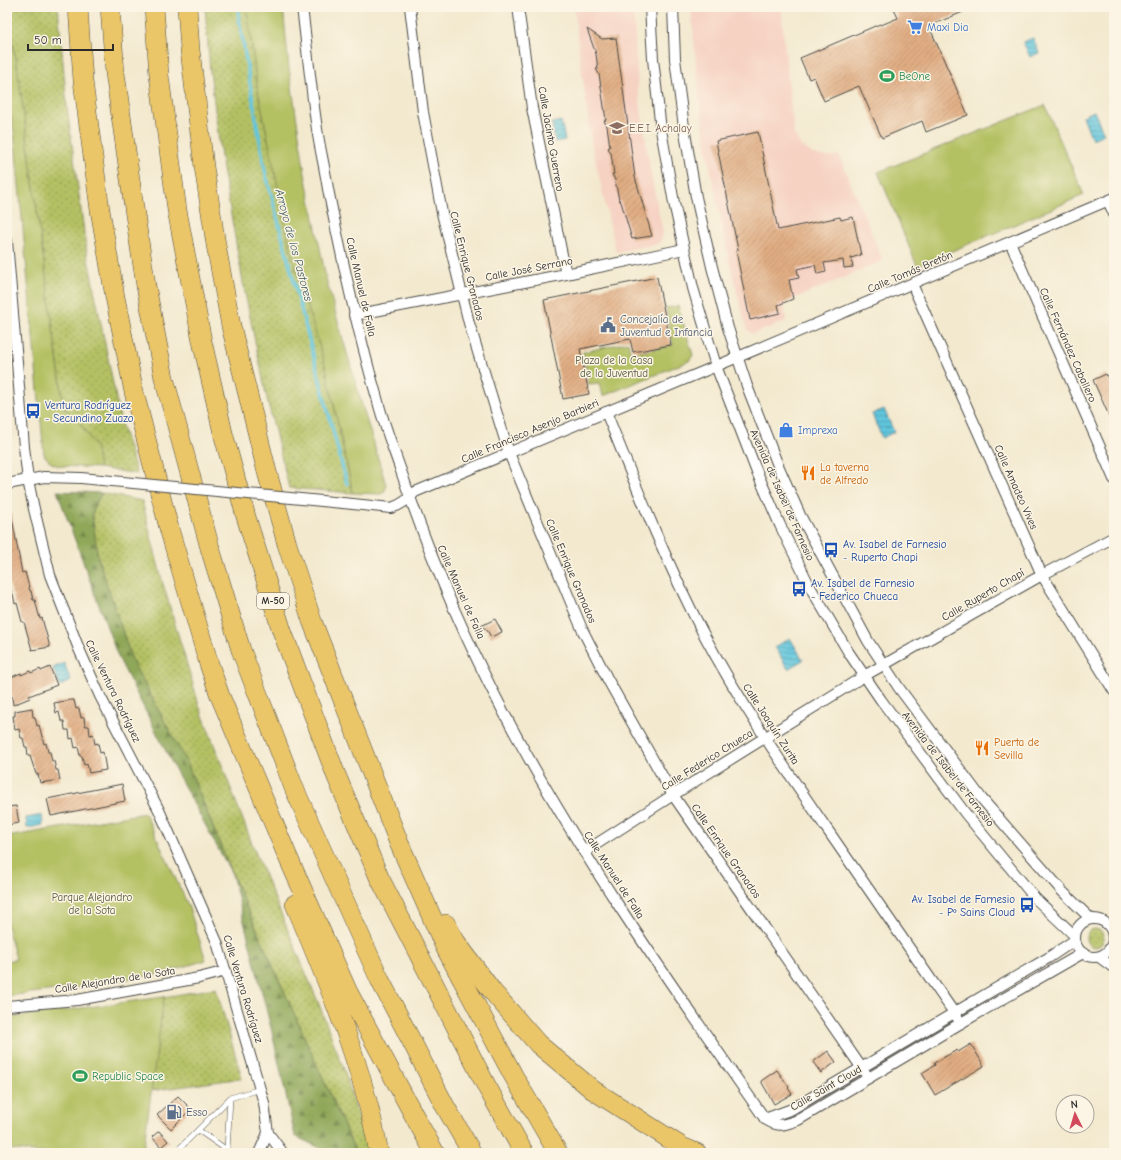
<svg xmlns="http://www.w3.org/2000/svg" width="1121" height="1160" font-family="'Comic Neue',sans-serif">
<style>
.built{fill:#f6d2c3}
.grass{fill:url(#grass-dots);stroke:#707647}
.forest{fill:url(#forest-firs);stroke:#5d6942}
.green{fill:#b4c163;stroke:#707647}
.water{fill:url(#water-rules);stroke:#467884}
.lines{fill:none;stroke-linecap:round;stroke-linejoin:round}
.stream{stroke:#60c6dd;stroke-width:3.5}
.building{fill:url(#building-hatch)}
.service-casing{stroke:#494844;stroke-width:6}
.minor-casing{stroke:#494844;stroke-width:12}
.motorway-casing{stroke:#494844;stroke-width:20}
.service{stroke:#fff;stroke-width:5}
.minor{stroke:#fff;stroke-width:10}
.motorway{stroke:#ebc669;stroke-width:19}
.minor-bridge-casing{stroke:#494844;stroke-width:12;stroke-linecap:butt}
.minor-bridge{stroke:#fff;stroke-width:10}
.labels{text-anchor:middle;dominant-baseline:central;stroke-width:3;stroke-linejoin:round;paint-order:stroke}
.shield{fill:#fcf5e5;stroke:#6a6863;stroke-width:1}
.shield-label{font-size:10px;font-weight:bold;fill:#2b2b2b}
.shop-label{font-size:11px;fill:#366cbe;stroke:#fcf5e5;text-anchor:start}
.leisure-label{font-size:11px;fill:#27864d;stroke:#fcf5e5;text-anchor:start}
.education-label{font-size:11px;fill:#785e54;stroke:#fcf5e5;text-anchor:start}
.street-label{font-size:11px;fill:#2b2b2b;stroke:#fcf5e5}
.service-label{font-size:11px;fill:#4e5e75;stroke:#fcf5e5;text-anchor:start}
.park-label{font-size:11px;fill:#54583c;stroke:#fcf5e5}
.transit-label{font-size:11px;fill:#164399;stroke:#fcf5e5;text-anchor:start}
.food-label{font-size:11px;fill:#c56008;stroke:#fcf5e5;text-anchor:start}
.water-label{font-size:12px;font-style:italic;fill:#3b5a60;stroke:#fcf5e5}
</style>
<defs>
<pattern id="grass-dots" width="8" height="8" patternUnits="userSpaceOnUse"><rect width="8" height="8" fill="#b4c163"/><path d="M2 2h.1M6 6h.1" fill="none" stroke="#939d52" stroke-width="1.8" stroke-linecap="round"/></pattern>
<pattern id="forest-firs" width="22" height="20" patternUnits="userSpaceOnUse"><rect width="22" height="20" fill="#8fa759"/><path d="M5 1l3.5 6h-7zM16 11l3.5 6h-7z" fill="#75884a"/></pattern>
<pattern id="water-rules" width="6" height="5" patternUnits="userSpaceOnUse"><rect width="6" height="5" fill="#60c6dd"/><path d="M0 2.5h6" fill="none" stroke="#4fa1b3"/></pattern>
<pattern id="building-hatch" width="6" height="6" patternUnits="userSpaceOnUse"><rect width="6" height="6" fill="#e1ad83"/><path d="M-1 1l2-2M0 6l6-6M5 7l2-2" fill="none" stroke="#b78d6b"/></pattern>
</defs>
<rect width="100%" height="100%" fill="#fcf5e5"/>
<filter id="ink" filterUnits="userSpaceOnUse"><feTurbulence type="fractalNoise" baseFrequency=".025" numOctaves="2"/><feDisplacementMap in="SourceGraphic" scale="8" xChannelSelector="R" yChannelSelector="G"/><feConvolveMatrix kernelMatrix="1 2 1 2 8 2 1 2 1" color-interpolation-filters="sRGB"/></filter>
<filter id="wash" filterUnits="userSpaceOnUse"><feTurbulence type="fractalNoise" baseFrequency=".012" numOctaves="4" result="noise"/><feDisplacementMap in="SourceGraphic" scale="16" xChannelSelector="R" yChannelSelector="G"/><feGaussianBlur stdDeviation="0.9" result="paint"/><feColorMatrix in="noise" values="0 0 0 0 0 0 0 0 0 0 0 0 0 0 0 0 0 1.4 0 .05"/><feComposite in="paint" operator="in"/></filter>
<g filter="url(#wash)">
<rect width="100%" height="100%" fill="#f3e9cf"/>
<g class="built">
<path d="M574,7h59l5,83 14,90 11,53 -2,7 -4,4 -41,8 -24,-106 -13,-94z"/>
<path d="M691,7h91l1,24 11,103 7,12 12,8 15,3 11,-2 44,106 -99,42 2,18 -34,13 -5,-4 -18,-69 -22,-109 -8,-55z"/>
</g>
<g class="grass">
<path d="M7,7h51l9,100 20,147 34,169 16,51 -38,-6 -4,-22 -16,-24 -15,-14 -48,-350 -4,-15 -5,-11z"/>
<path d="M205,7h42l10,79 35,169 34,113 27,125 -64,-5 -22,-89 -23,-111 -22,-124 -12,-93z"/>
<path d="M102,493l40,8 21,83 37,124 56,146 62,148 27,70 24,81h-13l-124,-279 -45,-111 -54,-100 -35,-105 -6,-43 3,-10z"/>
<circle cx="1095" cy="938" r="9"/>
<path d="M216,988l26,90 -91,13 13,-94z"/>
</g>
<path class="forest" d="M57,491l45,2 -7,11 -3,11 6,43 35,105 54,100 45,111 124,279h-26l-35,-17 -23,-104 -40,-158 -55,-101 -59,-116z"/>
<g class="green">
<path d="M247,7h36l6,61 16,106 22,109 28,98 31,104c0,5 -1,7 -5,9l-28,-1 -27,-125 -34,-113 -35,-169z"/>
<path d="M7,33l5,11 4,14 48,350 15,14 16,24 4,22 -40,-2 -8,-3 -7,-8 -30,-323 -7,-33z"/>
<path d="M1045,105l39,90 -167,71 -39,-94z"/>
<path d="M678,306l15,49 -4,6 -86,35 -3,-13 -11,1 -6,-32 45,-10 3,12 42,-9 -7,-37z"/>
<path d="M145,813l43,92 18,55 -39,12 -80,14 -80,10v-35l9,-2 -9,-33v-89z"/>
<path d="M164,997l-21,156h-101l-35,-4v-131z"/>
</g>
<g class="water">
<path d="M1033,38l6,15 -9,4 -7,-15z"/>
<path d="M1094,111l10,23 -12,5 -9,-23z"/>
<path d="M561,121l4,19 -10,2 -3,-19z"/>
<path d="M884,409l10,23 -12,6 -10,-24z"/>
<path d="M790,638l13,22 -15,9 -13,-22z"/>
<path d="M64,663l7,18 -11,5 -7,-18z"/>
<path d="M42,815l1,10 -16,3 -1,-10z"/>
</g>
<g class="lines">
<path class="stream" d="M238,7l1,12 26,152 82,313"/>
</g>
<g id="blocks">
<g class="building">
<path d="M893,7h82l-46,19 39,89 -42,17 -4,-11 -40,17 -23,-52 -35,15 -10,-24 -5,2 -9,-21 80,-34 1,1 17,-7z"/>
<path d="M587,29l15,10 14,-1 19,139 17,59 -20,3 -11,-37 -2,-2 -4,-20 -3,-6h2l-3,-21 -3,-5 2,-1 -3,-21 -3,-5 2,-1 -3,-20 -4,-26 -3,-5h2l-2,-15z"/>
<path d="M758,132l20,98 62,-13 1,3 12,-3 8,38 -10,3 2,9 -9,1 -1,-8 -19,3 2,9 -9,2 -2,-9 -18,4 2,9 -10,2 4,19 -15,6 2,8 -30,7 -14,-69 2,-1 -22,-109z"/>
<path d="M657,277l14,68 -38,7 -3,-13 -50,10 9,45 -26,5 -19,-99z"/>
<path d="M1106,374l8,17v36l-21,-47z"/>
<path d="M7,512h4l11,61 3,-1 5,19h1l2,9h2l5,19 2,-1 8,29 -18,3 -8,-28h-2l-5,-19 -2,1 -2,-10 -1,1 -5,-21z"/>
<path d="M495,619l7,13 -11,5 -4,-7 -6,-4z"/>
<path d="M50,667l7,18 -28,11 1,2 -17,7 -1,-9 -5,1v-18l14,-6v2l9,-4 1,2 9,-4 1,2z"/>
<path d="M71,700h3l2,9 3,-1 2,10 3,-1 1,9h4l1,9 3,-1 2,10 3,-1 2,10 3,-1 3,18 -17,3 -2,-9 -3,1 -2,-9h-2l-2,-9 -3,1 -2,-10 -3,1 -1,-9h-4l-1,-9h-3l-2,-9 -3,1 -2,-10z"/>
<path d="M32,708l1,9h2l2,9 2,-1 5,19 2,-1 2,9h2l2,9h2l2,9h2l2,10 -20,3 -2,-9h-2l-6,-18h-2l-1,-9h-2l-2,-9h-2l-2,-9 -4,1 -2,-14h2v-5z"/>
<path d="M122,784l3,17 -74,15 -4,-17z"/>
<path d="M16,806l3,17 -12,2v-18z"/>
<path d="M971,1044l13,22 -49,29 -13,-22 13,-8 -1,-2 23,-13 1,2z"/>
<path d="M828,1051l8,11 -15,11 -8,-11z"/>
<path d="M777,1070l12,17 -1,1 4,6 -18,10 -13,-23z"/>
<path d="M178,1096l13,13 -20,20 -14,-14z"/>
<path d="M159,1131l9,10 -7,6 -9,-10z"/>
</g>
</g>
</g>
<g filter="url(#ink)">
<use href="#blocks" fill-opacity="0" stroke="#494844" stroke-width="1"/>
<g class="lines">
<g class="service-casing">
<g id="service">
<path d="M198,1130l29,20"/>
<path d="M175,1153l55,-55"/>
<path d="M231,1153l-4,-3 3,-52 30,-9"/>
</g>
</g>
<g class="minor-casing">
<g id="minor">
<path d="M302,7c5,41 9,81 15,122 3,20 8,40 11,60 14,71 29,140 49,209 6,24 15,47 23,70 28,84 62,165 103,243 75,143 169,275 262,408 14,9 18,6 33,1l163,-97 122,-70"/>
<path d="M410,7l13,105 19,101 27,110 40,130 73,176 26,51 65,115 195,282"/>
<path d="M518,7l14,101 34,166"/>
<path d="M650,7l3,52 8,71 13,73 19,85 23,78 40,104 24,55 29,60 40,68 32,47 84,113 70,85 40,38"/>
<path d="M673,7l2,52 9,68 12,70 16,70 16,61 19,58 30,77 23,52 68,126 31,47 83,111 81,93 28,27"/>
<path d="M1108,201l6,13"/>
<path d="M7,241l17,206 4,33 6,29 16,66 29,74 21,47 59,114 58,132 47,161 4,30 15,20"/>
<path d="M1010,242l104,237"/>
<path d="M912,284l130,291 72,116"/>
<path d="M354,315l212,-41 118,-25"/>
<path d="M606,412c30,74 59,148 96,219 37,70 82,136 127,201 44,64 88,127 132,191"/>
<path d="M7,484l37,-7 37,1"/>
<path d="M353,504l38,4c11,-3 17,-9 24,-16l323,-135 376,-159"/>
<path d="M584,852l89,-57 191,-119 178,-101 72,-38"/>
<circle cx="1094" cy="938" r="19"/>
<path d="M1099,957l15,11"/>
<path d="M7,1006l70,-6 122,-22 27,-7"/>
<path d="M765,1119l27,-10 162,-96 94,-55 27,-18"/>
<path d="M259,1153l9,-20"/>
</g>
</g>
<g class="motorway-casing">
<g id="motorway">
<path d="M78,7l5,74 17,129 15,87 19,95 36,140 39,132 11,32 67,159 61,137 69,129 18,32"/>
<path d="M110,7l5,66 20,142 11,71 18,92 46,170 31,102 53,138 86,192 65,126 27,47"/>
<path d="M154,7l5,68 18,135 25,131 21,92 23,84 36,114 54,144 43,102 108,210 37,66"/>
<path d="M187,7l3,43 14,117 12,78 15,81 36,146 20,72 25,77 87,222 46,104 68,128 45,78"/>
<path d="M295,904c34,81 68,162 84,249"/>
<path d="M446,924l10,18 36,49 46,53 55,46 89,57 15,6"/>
</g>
</g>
<use href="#service" class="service"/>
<use href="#minor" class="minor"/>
<use href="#motorway" class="motorway"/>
<g class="minor-bridge-casing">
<path id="minor-bridge" d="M81,478l272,26"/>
</g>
<use href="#minor-bridge" class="minor-bridge"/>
</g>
</g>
<defs>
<g id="supermarket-bare" transform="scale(1.2)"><path d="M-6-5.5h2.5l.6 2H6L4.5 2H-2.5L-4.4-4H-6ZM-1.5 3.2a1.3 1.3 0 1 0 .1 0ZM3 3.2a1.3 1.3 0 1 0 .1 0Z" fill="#3f7fe0" stroke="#fcf5e5" stroke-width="2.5" paint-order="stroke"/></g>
<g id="stadium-bare" transform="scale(1.2)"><path d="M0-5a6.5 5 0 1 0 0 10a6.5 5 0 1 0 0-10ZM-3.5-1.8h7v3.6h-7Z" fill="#2e9e5b" stroke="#fcf5e5" stroke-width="2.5" paint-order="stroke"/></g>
<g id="school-bare" transform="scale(1.2)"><path d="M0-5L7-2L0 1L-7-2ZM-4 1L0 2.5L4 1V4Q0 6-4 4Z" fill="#8d6e63" stroke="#fcf5e5" stroke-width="2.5" paint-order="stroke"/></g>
<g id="civic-bare" transform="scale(1.2)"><path d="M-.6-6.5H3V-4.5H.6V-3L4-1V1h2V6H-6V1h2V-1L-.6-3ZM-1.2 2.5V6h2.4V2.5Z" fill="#5c6f8a" stroke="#fcf5e5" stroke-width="2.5" paint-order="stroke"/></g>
<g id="bus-bare" transform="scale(1.2)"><path d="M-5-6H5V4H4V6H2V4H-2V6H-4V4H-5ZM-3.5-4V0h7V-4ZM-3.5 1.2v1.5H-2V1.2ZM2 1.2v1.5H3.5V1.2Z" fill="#1a4fb4" stroke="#fcf5e5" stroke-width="2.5" paint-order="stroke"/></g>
<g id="shop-bare" transform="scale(1.2)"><path d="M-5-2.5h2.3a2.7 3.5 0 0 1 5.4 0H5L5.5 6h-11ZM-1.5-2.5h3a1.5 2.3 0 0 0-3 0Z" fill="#3f7fe0" stroke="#fcf5e5" stroke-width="2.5" paint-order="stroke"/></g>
<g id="restaurant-bare" transform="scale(1.2)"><path d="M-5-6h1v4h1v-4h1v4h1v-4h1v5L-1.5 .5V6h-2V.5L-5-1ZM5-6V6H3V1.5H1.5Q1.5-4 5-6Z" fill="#e8710a" stroke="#fcf5e5" stroke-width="2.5" paint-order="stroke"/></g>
<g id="fuel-bare" transform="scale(1.2)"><path d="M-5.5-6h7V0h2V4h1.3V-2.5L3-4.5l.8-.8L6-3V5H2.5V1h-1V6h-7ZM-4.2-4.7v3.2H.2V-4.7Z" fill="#5c6f8a" stroke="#fcf5e5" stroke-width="2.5" paint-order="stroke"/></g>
</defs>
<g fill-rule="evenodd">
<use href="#supermarket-bare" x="915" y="27"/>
<use href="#stadium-bare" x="887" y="76"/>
<use href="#school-bare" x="617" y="128"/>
<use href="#civic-bare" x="608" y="325"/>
<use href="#bus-bare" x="33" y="411"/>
<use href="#shop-bare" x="786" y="430"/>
<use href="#restaurant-bare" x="808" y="473"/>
<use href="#bus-bare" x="831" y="550"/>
<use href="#bus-bare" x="799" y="589"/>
<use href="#restaurant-bare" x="982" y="748"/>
<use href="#bus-bare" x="1027" y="905"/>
<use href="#stadium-bare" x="80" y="1076"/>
<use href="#fuel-bare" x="174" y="1112"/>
</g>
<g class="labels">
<rect class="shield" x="257" y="593" width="32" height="16" rx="3"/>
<g class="shield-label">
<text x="273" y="601">M-50</text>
</g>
<g class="shop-label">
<text x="927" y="27">Maxi Dia</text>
<text x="798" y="430">Imprexa</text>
</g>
<g class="leisure-label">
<text x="899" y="76">BeOne</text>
<text x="92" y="1076">Republic Space</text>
</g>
<g class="education-label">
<text x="629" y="128">E.E.I. Achalay</text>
</g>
<g class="street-label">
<text transform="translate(551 139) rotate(80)">Calle Jacinto Guerrero</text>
<text transform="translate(467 266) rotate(76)">Calle Enrique Granados</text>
<text transform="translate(529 269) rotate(-11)">Calle José Serrano</text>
<text transform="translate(910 272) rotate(-23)">Calle Tomás Bretón</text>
<text transform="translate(361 287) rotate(77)">Calle Manuel de Falla</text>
<text transform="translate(1068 345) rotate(66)">Calle Fernández Caballero</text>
<text transform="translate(530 431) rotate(-23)">Calle Francisco Asenjo Barbieri</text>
<text transform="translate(1016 487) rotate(66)">Calle Amadeo Vives</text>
<text transform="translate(782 495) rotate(66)">Avenida de Isabel de Farnesio</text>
<text transform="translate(571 571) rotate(67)">Calle Enrique Granados</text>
<text transform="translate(461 592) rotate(66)">Calle Manuel de Falla</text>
<text transform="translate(983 595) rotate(-30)">Calle Ruperto Chapí</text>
<text transform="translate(113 691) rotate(64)">Calle Ventura Rodríguez</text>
<text transform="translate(771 724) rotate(57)">Calle Joaquín Zurita</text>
<text transform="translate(707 760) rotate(-32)">Calle Federico Chueca</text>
<text transform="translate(948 769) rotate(52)">Avenida de Isabel de Farnesio</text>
<text transform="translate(726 851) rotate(55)">Calle Enrique Granados</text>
<text transform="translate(614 875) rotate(57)">Calle Manuel de Falla</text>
<text transform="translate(115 980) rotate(-9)">Calle Alejandro de la Sota</text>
<text transform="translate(243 989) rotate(73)">Calle Ventura Rodríguez</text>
<text transform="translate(826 1088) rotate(-30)">Calle Saint Cloud</text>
</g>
<g class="service-label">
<text x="620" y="319">Concejalía de<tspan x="620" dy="13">Juventud e Infancia</tspan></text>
<text x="186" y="1112">Esso</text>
</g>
<g class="park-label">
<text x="614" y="360">Plaza de la Casa<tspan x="614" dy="13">de la Juventud</tspan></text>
<text x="92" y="897">Parque Alejandro<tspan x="92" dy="13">de la Sota</tspan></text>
</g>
<g class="transit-label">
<text x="45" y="405">Ventura Rodríguez<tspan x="45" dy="13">- Secundino Zuazo</tspan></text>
<text x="843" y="544">Av. Isabel de Farnesio<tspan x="843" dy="13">- Ruperto Chapi</tspan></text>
<text x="811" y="583">Av. Isabel de Farnesio<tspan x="811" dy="13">- Federico Chueca</tspan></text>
<text x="1015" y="899" text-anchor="end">Av. Isabel de Farnesio<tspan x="1015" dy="13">- Pº Sains Cloud</tspan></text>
</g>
<g class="food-label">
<text x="820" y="467">La taverna<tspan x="820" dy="13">de Alfredo</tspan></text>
<text x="994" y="742">Puerta de<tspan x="994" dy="13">Sevilla</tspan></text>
</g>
<g class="water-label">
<text transform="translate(294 245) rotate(75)">Arroyo de los Pastores</text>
</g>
</g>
<rect width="1121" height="1160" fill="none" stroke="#fcf5e5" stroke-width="24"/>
<g transform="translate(1075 1114) rotate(355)"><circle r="19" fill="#fcf5e5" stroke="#a8a49b"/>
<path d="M0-3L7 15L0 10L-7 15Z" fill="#d1495b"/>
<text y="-6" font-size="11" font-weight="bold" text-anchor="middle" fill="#2b2b2b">N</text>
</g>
<path d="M28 44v6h85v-6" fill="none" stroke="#2b2b2b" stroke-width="2"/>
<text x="34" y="44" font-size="12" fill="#2b2b2b" stroke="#fcf5e5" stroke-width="3" paint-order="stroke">50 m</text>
</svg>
